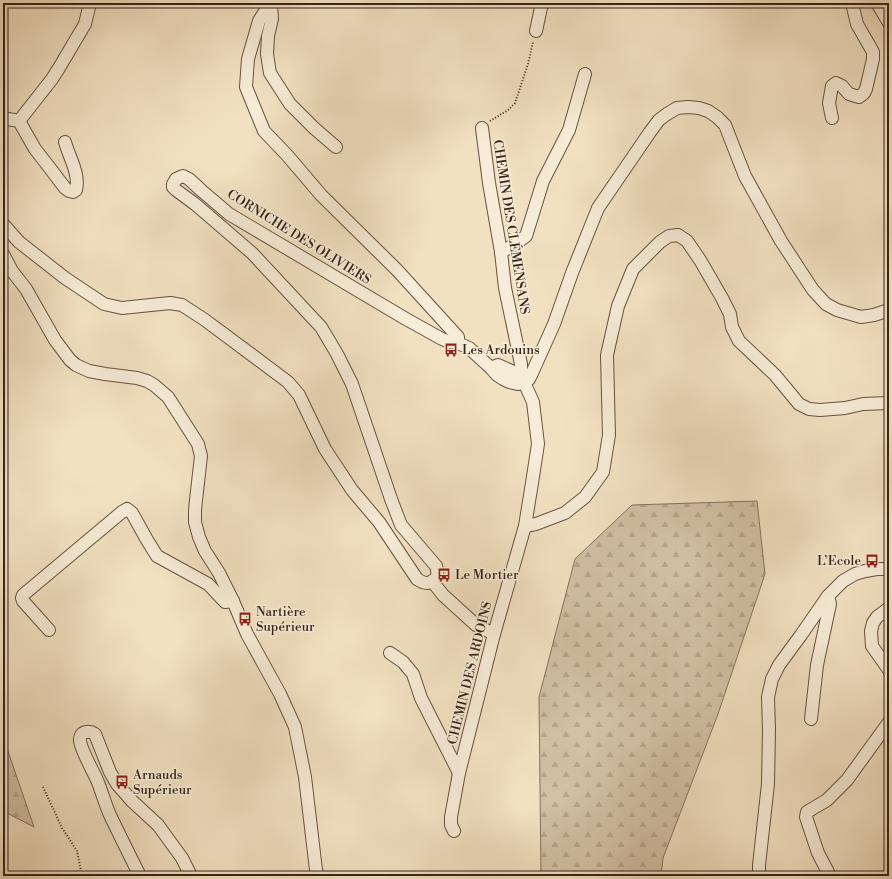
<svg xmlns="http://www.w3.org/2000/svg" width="892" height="879" font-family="'Libre Bodoni',serif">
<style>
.forest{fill:url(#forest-firs);stroke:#84725e}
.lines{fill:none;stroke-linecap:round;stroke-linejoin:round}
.minor-casing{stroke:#655243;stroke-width:14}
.path{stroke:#362319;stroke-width:2;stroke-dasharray:1 2;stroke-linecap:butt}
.minor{stroke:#f7ecd7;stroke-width:12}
.labels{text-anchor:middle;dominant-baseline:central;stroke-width:3;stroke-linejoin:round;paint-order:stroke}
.street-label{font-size:13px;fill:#362319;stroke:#f7ecd7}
.poi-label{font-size:13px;fill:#362319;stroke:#f7ecd7;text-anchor:start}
</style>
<defs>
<pattern id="forest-firs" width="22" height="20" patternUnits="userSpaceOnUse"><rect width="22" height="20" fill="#d2c1a4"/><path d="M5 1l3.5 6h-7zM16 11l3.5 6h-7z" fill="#b5a68d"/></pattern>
</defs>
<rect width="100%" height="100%" fill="#f2e1c1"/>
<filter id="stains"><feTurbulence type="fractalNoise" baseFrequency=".005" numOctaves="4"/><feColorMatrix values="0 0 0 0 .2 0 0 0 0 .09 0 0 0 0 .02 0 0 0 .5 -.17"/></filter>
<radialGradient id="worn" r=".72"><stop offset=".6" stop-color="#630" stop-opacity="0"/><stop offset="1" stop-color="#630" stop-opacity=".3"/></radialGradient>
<g class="forest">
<path d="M757,501l8,73 -47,140 -55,144 -2,18h-120l-2,-179 36,-138 57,-54z"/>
<path d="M3,737l31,90 -31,-16z"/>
</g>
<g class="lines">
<g class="minor-casing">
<g id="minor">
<path d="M270,3l-11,18 -11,38 -2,28 18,44 23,24 34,40 76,75 61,67v6"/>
<path d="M271,3l1,16 -4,17 -1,18 3,19 20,31 24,24 22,19"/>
<path d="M877,3l12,20"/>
<path d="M536,31l6,-28"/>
<path d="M3,118l16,3 16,28 14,18 16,21 4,3 4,1 3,-2c4,-16 -7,-33 -11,-48"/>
<path d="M832,118l-3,-15 3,-17 4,-3 6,3 7,8 10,3 5,-4 2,-4 7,-30v-7l-16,-28 -5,-21"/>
<path d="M19,121l33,-42 7,-11 26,-44 5,-21"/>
<path d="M482,128l7,55 12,69 4,36 16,76v6l-5,3 -18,-8 -7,3"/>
<path d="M3,224l16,18 46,36 39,26 18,4 48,-5 12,2 23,15 83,62 11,13 26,54 27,41 27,32 38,57c3,2 7,4 10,4 10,0 12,-9 9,-17l-35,-41 -10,-26 -39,-115 -15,-30 -16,-27 -69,-74 -57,-49 -19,-14 -3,-3v-3l3,-5 7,-3 6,3 13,12 27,23 177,105 36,20 8,3 8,1 11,5 22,20 6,7 6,4 6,3 9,2 6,-2 5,-3 3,-6 22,-49 18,-51 26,-65 52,-76 9,-12 8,-6 10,-6 11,-1 11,1 9,3 9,6 8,8 20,51 36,65 32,49 13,14 11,6 24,7 13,-2 15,-5"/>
<path d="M501,252l13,-7 12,-9 5,-16 12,-39 26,-51 16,-56"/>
<path d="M3,254l9,17 14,18 29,51 15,20 6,5 13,6 16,3 32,4 10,3 7,4 14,12 30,47 3,12 -5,44 -1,11v11l4,15 6,14 14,22 14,28 14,33 33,60 15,33 10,50 11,93 2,6"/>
<path d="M525,526l11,-2 29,-11 20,-16 18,-25 6,-37 -2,-80 11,-49 15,-37 27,-27 9,-6 9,-1 9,6 13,19 22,38 8,16 2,13 7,14 36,34 24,29 10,5 11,1 25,-2 18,-4 26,-1"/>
<path d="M432,581l11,14 33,30 18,9"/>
<path d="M889,608l-12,9 -4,6 -2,8 1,15 17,24"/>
<path d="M49,630l-26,-29 -1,-3 1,-3 99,-83 5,-3 5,4 15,27 10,16 51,28 17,18 8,-1"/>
<path d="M390,653l13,9 10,12 8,24 38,75"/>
<path d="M811,719l6,-54 13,-61 -2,-8"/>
<path d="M454,831l-3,-6v-8l8,-44 35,-139 31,-108 7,-43 6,-39 -5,-42 -9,-20"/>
<path d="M140,876c-10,-20 -20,-40 -30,-61 -5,-11 -8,-23 -13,-35 -4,-9 -16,-30 -17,-39 -1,-10 9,-11 15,-7l15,38 7,12 15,17 26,24 24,33 9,18"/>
<path d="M759,876v-11l9,-81 1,-54 -1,-33 4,-18 7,-14 22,-30 27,-39 15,-15 12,-7 10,-3 12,-2h12"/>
<path d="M830,876l-12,-23 -12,-36 1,-5 20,-12 20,-20 42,-58"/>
</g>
</g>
<g class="path">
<path d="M490,121l18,-11 7,-7 13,-39 5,-22"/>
<path d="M43,787l19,41 15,23 5,25"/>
</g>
<use href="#minor" class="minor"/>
</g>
<defs>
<g id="bus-bare" transform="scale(1.08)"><path d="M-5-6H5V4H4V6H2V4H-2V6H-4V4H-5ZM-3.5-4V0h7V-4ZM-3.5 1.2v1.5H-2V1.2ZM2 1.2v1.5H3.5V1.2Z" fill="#8f2418" stroke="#f7ecd7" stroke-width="2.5" paint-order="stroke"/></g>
</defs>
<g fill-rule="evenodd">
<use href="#bus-bare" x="451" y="350"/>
<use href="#bus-bare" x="872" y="561"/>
<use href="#bus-bare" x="444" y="575"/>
<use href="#bus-bare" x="245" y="619"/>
<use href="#bus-bare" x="122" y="782"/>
</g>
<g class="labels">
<g class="street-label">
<text transform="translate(511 227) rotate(81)">CHEMIN DES CLÉMENSANS</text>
<text transform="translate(299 237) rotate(32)">CORNICHE DES OLIVIERS</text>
<text transform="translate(470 673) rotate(-76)">CHEMIN DES ARDOINS</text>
</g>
<g class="poi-label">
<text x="462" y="350">Les Ardouins</text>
<text x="861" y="561" text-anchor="end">L’Ecole</text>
<text x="455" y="575">Le Mortier</text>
<text x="256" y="612">Nartière<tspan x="256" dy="15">Supérieur</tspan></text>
<text x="133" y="775">Arnauds<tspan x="133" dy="15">Supérieur</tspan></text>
</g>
</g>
<rect width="892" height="879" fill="none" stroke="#f2e1c1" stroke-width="16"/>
<rect x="4" y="4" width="884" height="871" fill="none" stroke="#362319" stroke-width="2"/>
<rect x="8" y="8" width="876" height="863" fill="none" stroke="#362319"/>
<rect width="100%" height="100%" filter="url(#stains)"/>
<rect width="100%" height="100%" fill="url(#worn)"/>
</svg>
